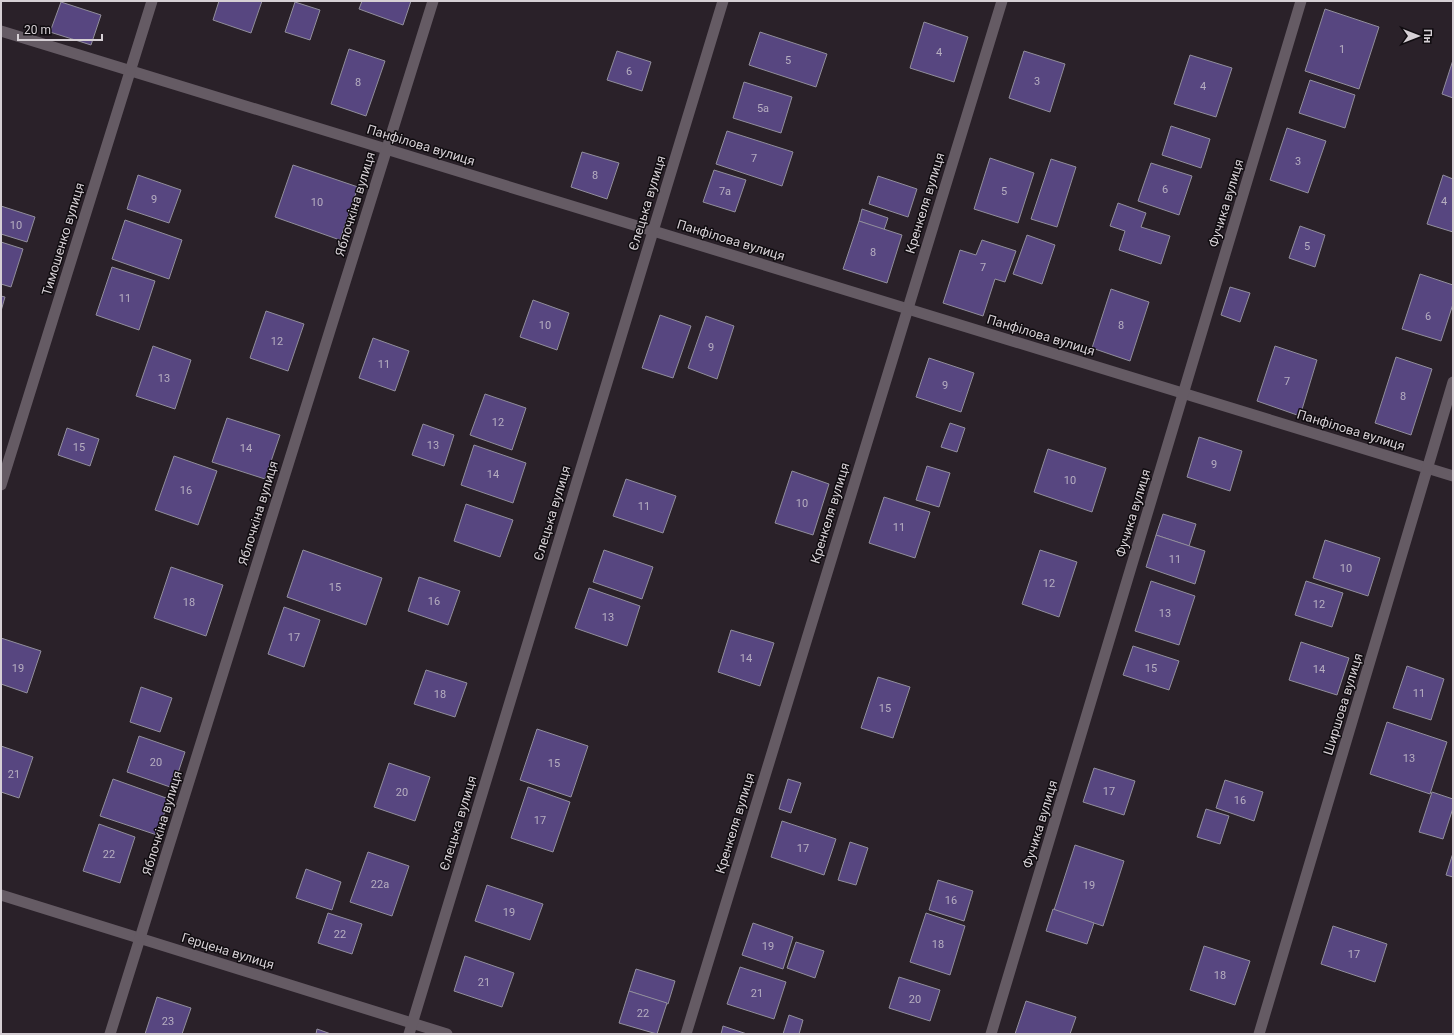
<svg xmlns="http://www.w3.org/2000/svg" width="1454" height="1035" font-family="Roboto,sans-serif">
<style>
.building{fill:#574680;stroke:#918e9b}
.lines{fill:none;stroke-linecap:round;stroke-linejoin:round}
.minor{stroke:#655b64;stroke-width:11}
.labels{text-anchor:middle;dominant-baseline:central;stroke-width:3;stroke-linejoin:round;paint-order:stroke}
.number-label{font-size:11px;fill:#b6aec0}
.street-label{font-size:13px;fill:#d6d0d5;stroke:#100c10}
</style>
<rect width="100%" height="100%" fill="#2a2129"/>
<g class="building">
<path d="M219,1h43l-11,32 -38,-13z"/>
<path d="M362,1h49l-8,24 -44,-16z"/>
<path d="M61,2l40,13 -10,30 -41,-13z"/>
<path d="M295,2l25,8 -10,30 -25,-8z"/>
<path d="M1325,9l54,18 -20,62 -54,-18z"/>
<path d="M924,22l44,15 -14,45 -44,-14z"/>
<path d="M760,32l67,22 -11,33 -67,-22z"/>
<path d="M349,49l36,12 -19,55 -35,-12z"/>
<path d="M617,51l34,11 -9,29 -35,-11z"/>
<path d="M1024,51l41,13 -15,48 -41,-14z"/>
<path d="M1190,55l42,13 -16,49 -42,-13z"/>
<path d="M1453,60v38l-11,-4z"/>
<path d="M1310,80l45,15 -10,33 -46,-15z"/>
<path d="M744,82l48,15 -11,36 -48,-15z"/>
<path d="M1171,126l39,13 -9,29 -39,-13z"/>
<path d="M1287,128l39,13 -18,52 -38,-13z"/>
<path d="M727,131l66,21 -11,34 -66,-22z"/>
<path d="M582,152l37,11 -12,36 -36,-12z"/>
<path d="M990,158l44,15 -16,50 -44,-14z"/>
<path d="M1051,159l25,8 -19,60 -26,-8z"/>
<path d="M1151,163l41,13 -13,39 -41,-14z"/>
<path d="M293,165l65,22 -18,53 -65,-23z"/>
<path d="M714,170l32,10 -11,32 -32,-10z"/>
<path d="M138,175l43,15 -12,33 -42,-14z"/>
<path d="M1443,175l10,4v53l-26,-8z"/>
<path d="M878,176l39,13 -9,28 -39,-13z"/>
<path d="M1118,203l28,10 -5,14 29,9 -9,28 -42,-14 6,-19 -15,-5z"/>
<path d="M1,206l34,11 -8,25 -26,-8z"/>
<path d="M862,209l26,9 -4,12 -25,-9z"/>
<path d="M125,220l57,20 -13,39 -57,-20z"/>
<path d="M859,221l43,14 -15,48 -44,-14z"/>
<path d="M1300,226l25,9 -10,32 -26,-9z"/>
<path d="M1027,235l28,10 -13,39 -29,-10z"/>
<path d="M982,240l34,11 -11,31 -10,-3 -12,37 -40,-13 17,-53 16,5z"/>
<path d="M1,242l22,7 -12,38 -10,-3z"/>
<path d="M112,267l43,14 -16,49 -43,-15z"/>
<path d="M1420,274l33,11v19l-12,37 -39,-12z"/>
<path d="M1230,287l20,6 -10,29 -19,-7z"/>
<path d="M1111,289l38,13 -19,59 -38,-13z"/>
<path d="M1,296l4,1 -4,14z"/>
<path d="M533,300l36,13 -12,37 -37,-13z"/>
<path d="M266,311l38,13 -16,47 -38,-13z"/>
<path d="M660,315l31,11 -18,52 -31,-10z"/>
<path d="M706,316l28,10 -17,53 -29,-11z"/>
<path d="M373,338l36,13 -14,40 -36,-13z"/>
<path d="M153,346l38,14 -16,49 -39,-13z"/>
<path d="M1275,346l42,14 -17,56 -43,-15z"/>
<path d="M1396,357l36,12 -21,66 -36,-12z"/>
<path d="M929,358l45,15 -13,39 -45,-15z"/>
<path d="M485,394l41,14 -14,42 -42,-15z"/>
<path d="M227,418l53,17 -15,44 -53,-17z"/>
<path d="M950,423l15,5 -8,24 -16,-5z"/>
<path d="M423,424l31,11 -10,31 -32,-11z"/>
<path d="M67,428l32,11 -9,27 -32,-11z"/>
<path d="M1199,437l43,14 -12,40 -43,-14z"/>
<path d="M474,445l52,18 -13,40 -52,-18z"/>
<path d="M1048,449l58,19 -14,44 -58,-20z"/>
<path d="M174,456l43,15 -19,54 -43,-15z"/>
<path d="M927,466l23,7 -11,34 -23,-7z"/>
<path d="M792,471l37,13 -16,51 -38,-12z"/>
<path d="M626,479l50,17 -13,37 -50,-17z"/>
<path d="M884,497l46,15 -15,46 -46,-15z"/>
<path d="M466,504l47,16 -13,37 -46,-16z"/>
<path d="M1163,514l33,10 -7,22 -33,-11z"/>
<path d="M1156,535l49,16 -10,33 -49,-17z"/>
<path d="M1325,540l55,18 -12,38 -55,-18z"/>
<path d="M303,550l79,28 -16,47 -79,-28z"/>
<path d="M604,550l49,17 -11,32 -49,-17z"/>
<path d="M1040,550l37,12 -18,55 -37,-13z"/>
<path d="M171,567l52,18 -17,51 -52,-18z"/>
<path d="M419,577l41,14 -12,34 -40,-14z"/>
<path d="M1151,581l44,15 -16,49 -44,-14z"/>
<path d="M1306,581l37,12 -11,34 -37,-12z"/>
<path d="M589,588l51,18 -13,40 -52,-18z"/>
<path d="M284,607l36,13 -16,47 -36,-13z"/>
<path d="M731,630l43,13 -14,43 -42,-14z"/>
<path d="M1,638l40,13 -14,42 -26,-9z"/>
<path d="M1301,642l48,16 -12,37 -48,-15z"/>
<path d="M1133,646l46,15 -10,29 -46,-15z"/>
<path d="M1407,666l37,13 -13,41 -38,-12z"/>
<path d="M426,670l41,13 -12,34 -41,-13z"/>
<path d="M878,677l32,10 -17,51 -32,-10z"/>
<path d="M141,687l31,11 -12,34 -30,-10z"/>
<path d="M1387,722l60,20 -17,52 -60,-20z"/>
<path d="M537,729l51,17 -17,51 -51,-17z"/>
<path d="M139,736l46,16 -12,36 -46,-16z"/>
<path d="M1,746l32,11 -14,41 -18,-6z"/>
<path d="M389,763l41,14 -15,44 -41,-14z"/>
<path d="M1094,768l41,13 -11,34 -41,-13z"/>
<path d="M113,779l56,20 -12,36 -57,-19z"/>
<path d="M788,779l13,4 -10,30 -12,-4z"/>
<path d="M1225,780l38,12 -9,29 -38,-13z"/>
<path d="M528,787l42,15 -17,50 -42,-14z"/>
<path d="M1432,792l21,7v9l-10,31 -24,-7z"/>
<path d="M1206,809l23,7 -9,28 -23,-7z"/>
<path d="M782,821l54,18 -12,36 -53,-18z"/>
<path d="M99,824l36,13 -15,46 -37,-12z"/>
<path d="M850,842l18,6 -12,37 -18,-5z"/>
<path d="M1075,845l49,16 -21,65 -49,-16z"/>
<path d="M368,852l41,14 -17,50 -42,-14z"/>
<path d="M1453,853v24l-7,-2z"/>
<path d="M306,869l35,13 -9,28 -36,-12z"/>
<path d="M938,880l35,11 -9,30 -35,-11z"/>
<path d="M487,885l56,19 -13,36 -55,-19z"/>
<path d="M1053,909l41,14 -7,21 -41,-13z"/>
<path d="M328,913l34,11 -10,30 -34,-11z"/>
<path d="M926,913l39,13 -15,49 -40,-13z"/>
<path d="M753,923l40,14 -10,32 -41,-14z"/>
<path d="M1333,926l54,18 -12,38 -54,-18z"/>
<path d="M796,942l28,9 -9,27 -28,-10z"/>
<path d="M1204,946l46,15 -15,44 -45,-15z"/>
<path d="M465,956l49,17 -12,34 -48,-16z"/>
<path d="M740,967l46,15 -12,37 -47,-15z"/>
<path d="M636,969l39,12 -7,23 -39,-13z"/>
<path d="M899,977l41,13 -10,31 -41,-13z"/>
<path d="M629,991l38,12 -10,31 -38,-11z"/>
<path d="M157,997l34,11 -9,26h-37z"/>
<path d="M1026,1001l50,16 -6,17h-55z"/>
<path d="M789,1015l14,5 -4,14h-16z"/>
<path d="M723,1026l24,8h-26z"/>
<path d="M317,1029l14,5h-15z"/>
</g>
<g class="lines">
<g class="minor">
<path d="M1,31l1452,445"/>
<path d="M1,485l151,-484"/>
<path d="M1,895l446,139"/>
<path d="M110,1034l323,-1033"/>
<path d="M409,1034l314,-1033"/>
<path d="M686,1034l316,-1033"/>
<path d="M991,1034l310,-1033"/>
<path d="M1259,1034l194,-652"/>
</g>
</g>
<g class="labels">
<g class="number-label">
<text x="1342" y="49">1</text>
<text x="939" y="52">4</text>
<text x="788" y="60">5</text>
<text x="629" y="71">6</text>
<text x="1037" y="81">3</text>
<text x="358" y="82">8</text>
<text x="1203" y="86">4</text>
<text x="763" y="108">5а</text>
<text x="754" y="158">7</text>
<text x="1298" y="161">3</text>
<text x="595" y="175">8</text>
<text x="1165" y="189">6</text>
<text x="725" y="191">7а</text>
<text x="1004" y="191">5</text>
<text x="154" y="199">9</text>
<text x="1444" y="201">4</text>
<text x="317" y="202">10</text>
<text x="16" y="225">10</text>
<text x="1307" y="246">5</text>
<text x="873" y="252">8</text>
<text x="983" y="267">7</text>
<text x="125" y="298">11</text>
<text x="1428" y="316">6</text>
<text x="545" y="325">10</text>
<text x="1121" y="325">8</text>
<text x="277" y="341">12</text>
<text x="711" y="347">9</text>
<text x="384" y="364">11</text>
<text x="164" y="378">13</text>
<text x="1287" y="381">7</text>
<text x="945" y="385">9</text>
<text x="1403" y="396">8</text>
<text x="498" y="422">12</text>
<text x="433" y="445">13</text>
<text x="79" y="447">15</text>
<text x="246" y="448">14</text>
<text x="1214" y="464">9</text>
<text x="493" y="474">14</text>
<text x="1070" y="480">10</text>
<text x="186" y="490">16</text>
<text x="802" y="503">10</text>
<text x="644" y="506">11</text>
<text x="899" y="527">11</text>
<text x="1175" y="559">11</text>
<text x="1346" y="568">10</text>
<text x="1049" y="583">12</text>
<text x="335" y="587">15</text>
<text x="434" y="601">16</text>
<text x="189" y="602">18</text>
<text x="1319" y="604">12</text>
<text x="1165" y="613">13</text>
<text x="608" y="617">13</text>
<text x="294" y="637">17</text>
<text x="746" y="658">14</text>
<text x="18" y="668">19</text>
<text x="1151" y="668">15</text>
<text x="1319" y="669">14</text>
<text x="1419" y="693">11</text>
<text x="440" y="694">18</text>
<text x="885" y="708">15</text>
<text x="1409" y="758">13</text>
<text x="156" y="762">20</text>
<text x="554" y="763">15</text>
<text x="14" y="774">21</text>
<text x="1109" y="791">17</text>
<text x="402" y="792">20</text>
<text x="1240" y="800">16</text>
<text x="540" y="820">17</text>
<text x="803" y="848">17</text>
<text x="109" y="854">22</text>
<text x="380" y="884">22а</text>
<text x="1089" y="885">19</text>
<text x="951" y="900">16</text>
<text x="509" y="912">19</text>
<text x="340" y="934">22</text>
<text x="938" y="944">18</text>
<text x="768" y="946">19</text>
<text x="1354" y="954">17</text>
<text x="1220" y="975">18</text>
<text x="484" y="982">21</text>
<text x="757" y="993">21</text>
<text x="915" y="999">20</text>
<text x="643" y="1013">22</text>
<text x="168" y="1021">23</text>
</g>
<g class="street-label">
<text transform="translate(421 145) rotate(17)">Панфілова вулиця</text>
<text transform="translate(647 203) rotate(-73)">Єлецька вулиця</text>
<text transform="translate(925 203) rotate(-73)">Кренкеля вулиця</text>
<text transform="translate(1226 203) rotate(-73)">Фучика вулиця</text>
<text transform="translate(355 204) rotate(-73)">Яблочкіна вулиця</text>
<text transform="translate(63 239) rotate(-73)">Тимошенко вулиця</text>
<text transform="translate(731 240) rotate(17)">Панфілова вулиця</text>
<text transform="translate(1041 335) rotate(17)">Панфілова вулиця</text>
<text transform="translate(1351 430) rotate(17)">Панфілова вулиця</text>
<text transform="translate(258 513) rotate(-73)">Яблочкіна вулиця</text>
<text transform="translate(552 513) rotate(-73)">Єлецька вулиця</text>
<text transform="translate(830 513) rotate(-73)">Кренкеля вулиця</text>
<text transform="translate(1133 513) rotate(-73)">Фучика вулиця</text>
<text transform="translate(1343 704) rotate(-73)">Ширшова вулиця</text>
<text transform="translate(162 823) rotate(-73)">Яблочкіна вулиця</text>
<text transform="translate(458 823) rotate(-73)">Єлецька вулиця</text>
<text transform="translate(735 823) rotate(-73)">Кренкеля вулиця</text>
<text transform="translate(1040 824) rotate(-73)">Фучика вулиця</text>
<text transform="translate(228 951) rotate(17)">Герцена вулиця</text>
</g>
</g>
<rect width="1454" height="1035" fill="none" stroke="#d6d0d5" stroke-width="4"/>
<g transform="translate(1418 36) rotate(90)" stroke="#100c10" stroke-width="3" paint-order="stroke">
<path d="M0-3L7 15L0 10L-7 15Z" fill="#d6d0d5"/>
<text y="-6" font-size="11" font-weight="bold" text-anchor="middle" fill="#d6d0d5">Пн</text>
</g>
<path d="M18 34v6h84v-6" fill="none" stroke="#d6d0d5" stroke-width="2"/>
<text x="24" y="34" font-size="12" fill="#d6d0d5" stroke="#100c10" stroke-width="3" paint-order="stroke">20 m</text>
</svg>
